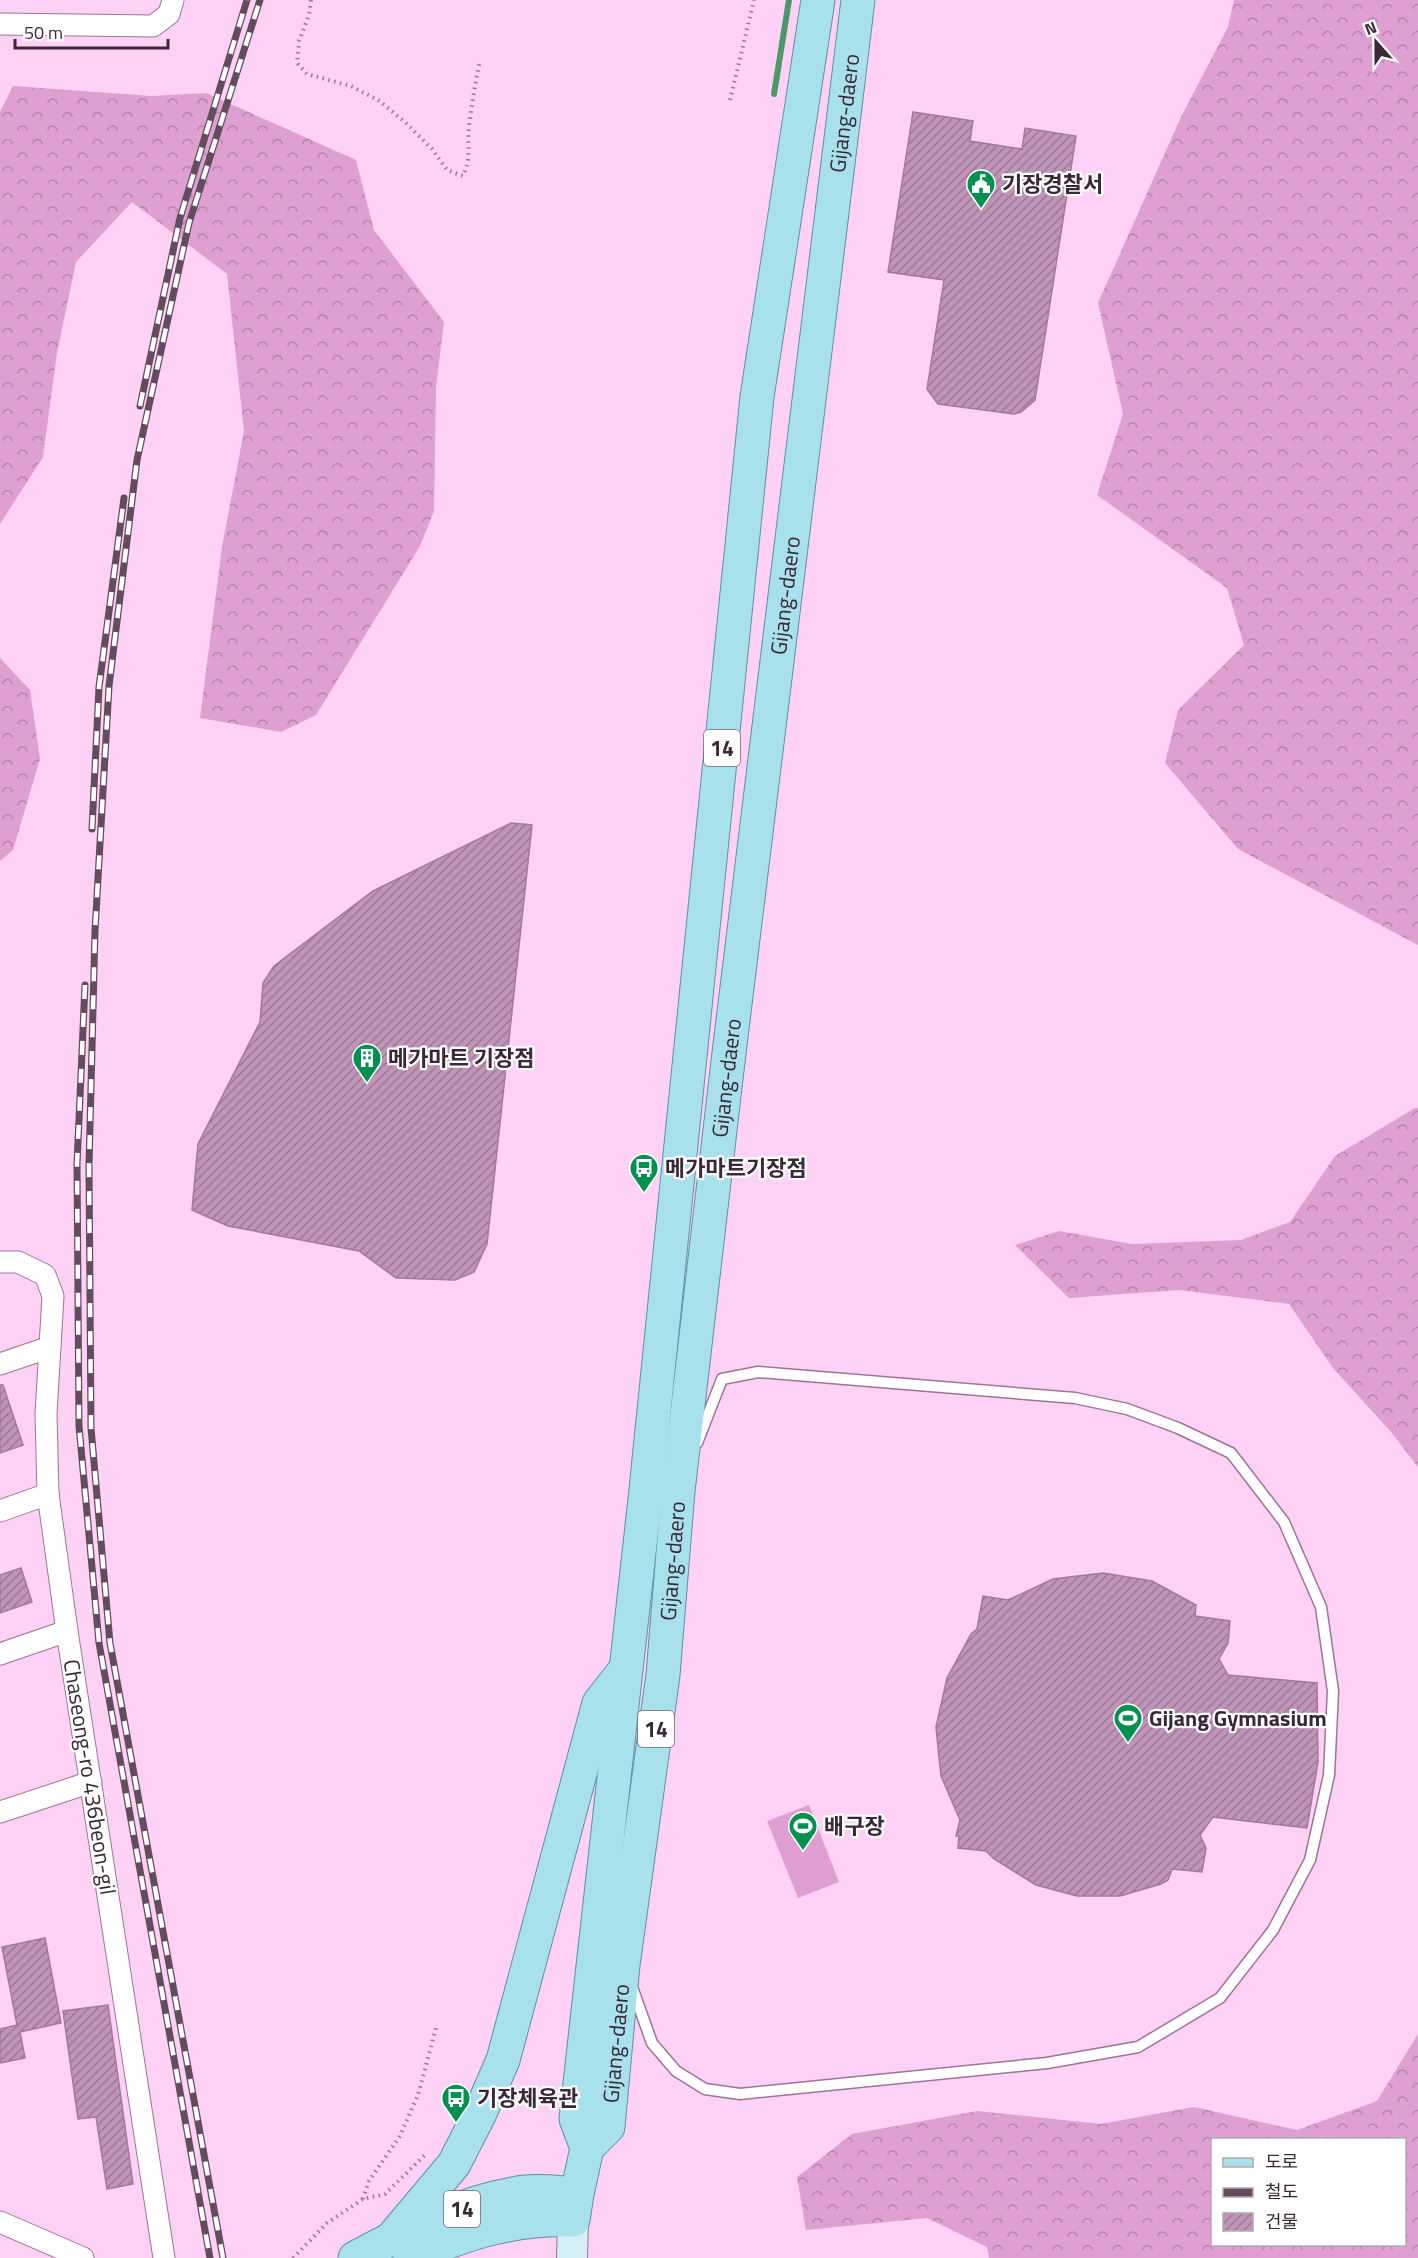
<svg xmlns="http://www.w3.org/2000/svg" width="1418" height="2258" font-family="'Titillium Web','Noto Sans KR',sans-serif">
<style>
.forest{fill:url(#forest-crowns);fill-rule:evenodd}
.park{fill:#dea0d0}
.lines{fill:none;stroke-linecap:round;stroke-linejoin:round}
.stream{stroke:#4b9969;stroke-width:6}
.building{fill:url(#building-hatch);stroke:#a37999;stroke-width:1.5}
.service-casing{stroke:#9d7494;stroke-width:13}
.minor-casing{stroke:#9d7494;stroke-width:23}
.secondary-casing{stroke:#9d7494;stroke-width:32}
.primary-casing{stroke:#5b92a4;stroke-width:35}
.path{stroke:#977990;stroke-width:4;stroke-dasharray:1.5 4.5;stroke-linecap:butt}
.service{stroke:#fff;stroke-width:10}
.minor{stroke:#fff;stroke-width:21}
.secondary{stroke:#d4eff6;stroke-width:30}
.primary{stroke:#a8e0ec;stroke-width:33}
.rail-casing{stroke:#634c5e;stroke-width:7}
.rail{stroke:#fff;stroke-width:4.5;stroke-dasharray:14;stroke-linecap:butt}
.labels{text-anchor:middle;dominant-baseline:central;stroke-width:4.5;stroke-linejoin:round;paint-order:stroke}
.shield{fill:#fff;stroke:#746872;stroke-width:1.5}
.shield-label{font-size:21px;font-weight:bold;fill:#392835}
.street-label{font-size:22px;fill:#392835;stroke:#fff}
.poi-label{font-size:22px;font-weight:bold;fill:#392835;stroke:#fff;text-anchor:start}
</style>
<defs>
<pattern id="forest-crowns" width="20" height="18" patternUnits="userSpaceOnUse" patternTransform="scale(1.5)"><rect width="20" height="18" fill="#dea0d0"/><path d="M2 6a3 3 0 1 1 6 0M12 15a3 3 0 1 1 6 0" fill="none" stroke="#b582aa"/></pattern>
<pattern id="building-hatch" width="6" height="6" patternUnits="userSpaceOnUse" patternTransform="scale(1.5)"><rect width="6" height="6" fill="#bf94b6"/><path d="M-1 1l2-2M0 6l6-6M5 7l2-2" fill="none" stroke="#9c7995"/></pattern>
</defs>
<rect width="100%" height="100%" fill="#ffd1f4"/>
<g class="forest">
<path d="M1234,0h184v945l-180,-96 -73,-86 13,-53 66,-65 -17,-57 -130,-93 26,-81 -25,-111 83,-186 47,-90z"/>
<path d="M13,86l138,10 55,-3 150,67 18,70 70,92 -8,65 -2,124 -14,35 -104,169 -35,17 -81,-14 22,-171 22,-116 -17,-157 -95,-72 -56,60 -19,91 -14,104 -43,67v-412z"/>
<path d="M0,658l30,32 10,69 -27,91 -13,11z"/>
<path d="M1415,1108h3v359l-27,-35 -58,-64 -44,-64 -110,-14 -110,8 -54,-53 44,-14 73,13 109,-4 49,-18 45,-66z"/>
<path d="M1418,2034v224h-429l-2,-11 -60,-29 -121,12 -9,-53 55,-43 125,-23 124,13 93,-17 103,23 80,-29zM1212,2140h192v104h-192z"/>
</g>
<path class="park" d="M809,1805l30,77 -41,16 -31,-77z"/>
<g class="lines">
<path class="stream" d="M774,94l15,-94"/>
</g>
<g class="building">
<path d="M913,112l60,9 -3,20 52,8 3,-21 51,8 -41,264 -14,12 -7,2 -76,-10 -11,-15 17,-109 -56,-8z"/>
<path d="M511,823l21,2 -45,419 -13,28 -19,8 -59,-2 -37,-27 -131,-25 -36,-16 6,-66 62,-122 3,-39 11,-17 99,-75z"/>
<path d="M0,1385h3l20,60 -23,8z"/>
<path d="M21,1568l11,34 -32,11v-38z"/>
<path d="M1103,1573l49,8 44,24 -1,11 35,5 -2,22 -9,16 9,16 89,8 1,79 -11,66 -94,-11 -13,18 6,13 -4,24 -30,-3 -4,11 -7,4 -41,12h-43l-41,-11 -42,-26 -8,-8 -28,-3 1,-12h-3l4,-16 -19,-44 -5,-49 11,-49 24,-44 6,-5 6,-33 25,4 45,-21z"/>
<path d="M45,1938l16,85 -41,9 5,26 -25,5v-34l17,-4 -15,-78z"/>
<path d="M108,2005l25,179 -26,5 -11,-72 -18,2 -15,-108z"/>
</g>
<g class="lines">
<g class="service-casing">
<path id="service" d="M632,1987l20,56 24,28 29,18 35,5 307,-31 91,-16 82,-49 53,-68 37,-70 19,-85 4,-84 -12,-84 -37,-85 -53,-69 -53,-25 -51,-19 -52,-11 -317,-26 -36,7 -25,64"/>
</g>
<g class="minor-casing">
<g id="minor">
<path d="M0,24l153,2 16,-12 4,-14"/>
<path d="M0,1262h18l27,13 8,21 -7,118 2,80 19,137 97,627"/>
<path d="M0,1364l50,-17"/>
<path d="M0,1511l48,-17"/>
<path d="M0,1654l67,-23"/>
<path d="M0,1812l91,-30"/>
<path d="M0,2222l83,36"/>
</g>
</g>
<g class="secondary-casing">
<path id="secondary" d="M572,2258l1,-38"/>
</g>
<g class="primary-casing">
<g id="primary">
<path d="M587,2148l-11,-29 69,-620 112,-1102 61,-397"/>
<path d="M391,2239l63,-75 26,-51 23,-53 96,-357 26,-33"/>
<path d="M355,2258c52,-28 112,-59 171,-66 17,-2 34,1 51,2"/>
<path id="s1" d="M410,2258c55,-25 103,-40 163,-38l4,-26 10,-46 21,-21 15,-162 40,-290 15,-184 51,-438 129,-1053"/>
</g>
</g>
<g class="path">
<path d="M311,0l-2,15 -10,26 -2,22 10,11 44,12 27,14 27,22 27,27 15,21 16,6c9,-20 4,-30 6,-50 3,-22 6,-43 11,-65"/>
<path d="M730,100l24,-100"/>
<path d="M363,2199l6,-18 31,-45 18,-41 18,-67"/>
<path d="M293,2258l34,-35 36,-24 22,-5 42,-41"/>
</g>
<use href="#service" class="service"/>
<use href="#minor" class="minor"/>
<use href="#secondary" class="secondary"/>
<use href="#primary" class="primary"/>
<g class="rail-casing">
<g id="rail">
<path d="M140,406l40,-188 67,-218"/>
<path d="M92,829l7,-142 25,-189"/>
<path d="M85,985l-8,179 2,262 20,217 111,615"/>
<path d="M223,2258l-113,-615 -19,-215 -2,-263 6,-234 14,-245 28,-226 52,-237 71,-223"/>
</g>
</g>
<use href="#rail" class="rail"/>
</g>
<defs>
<g id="civic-pin" transform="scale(1.5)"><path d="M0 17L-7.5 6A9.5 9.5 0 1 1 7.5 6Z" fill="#009150" stroke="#fff"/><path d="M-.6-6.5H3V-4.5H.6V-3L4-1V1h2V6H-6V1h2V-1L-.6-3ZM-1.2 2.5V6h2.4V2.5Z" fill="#fff"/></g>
<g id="building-pin" transform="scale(1.5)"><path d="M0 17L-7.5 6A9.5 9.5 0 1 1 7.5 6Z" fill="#009150" stroke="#fff"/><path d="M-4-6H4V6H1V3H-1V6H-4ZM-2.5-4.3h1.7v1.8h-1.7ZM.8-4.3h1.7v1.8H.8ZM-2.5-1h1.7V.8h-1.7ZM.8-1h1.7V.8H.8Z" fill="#fff"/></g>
<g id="bus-pin" transform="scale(1.5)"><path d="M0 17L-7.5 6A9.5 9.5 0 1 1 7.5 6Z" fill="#009150" stroke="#fff"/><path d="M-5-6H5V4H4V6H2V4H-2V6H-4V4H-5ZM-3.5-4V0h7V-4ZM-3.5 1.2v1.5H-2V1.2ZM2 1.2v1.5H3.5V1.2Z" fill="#fff"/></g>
<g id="stadium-pin" transform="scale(1.5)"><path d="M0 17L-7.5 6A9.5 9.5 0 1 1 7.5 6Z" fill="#009150" stroke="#fff"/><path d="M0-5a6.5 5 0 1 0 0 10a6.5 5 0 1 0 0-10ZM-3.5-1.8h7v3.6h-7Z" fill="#fff"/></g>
</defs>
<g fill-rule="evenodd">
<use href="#civic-pin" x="981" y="184"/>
<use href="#building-pin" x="367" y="1058"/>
<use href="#bus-pin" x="644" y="1168"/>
<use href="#stadium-pin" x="1128" y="1718"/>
<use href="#stadium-pin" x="803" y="1826"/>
<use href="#bus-pin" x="456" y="2098"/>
</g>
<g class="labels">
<g class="shield">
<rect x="704" y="730" width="36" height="36" rx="4.5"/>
<rect x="638" y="1711" width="36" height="36" rx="4.5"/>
<rect x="444" y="2191" width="36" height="36" rx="4.5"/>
</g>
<g class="shield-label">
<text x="722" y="748">14</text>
<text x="656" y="1729">14</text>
<text x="462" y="2209">14</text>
</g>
<g class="street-label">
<text stroke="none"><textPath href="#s1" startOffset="2300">Gijang-daero</textPath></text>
<text stroke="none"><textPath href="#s1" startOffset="1814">Gijang-daero</textPath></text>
<text stroke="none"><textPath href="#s1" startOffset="1328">Gijang-daero</textPath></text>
<text stroke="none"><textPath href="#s1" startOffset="842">Gijang-daero</textPath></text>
<text transform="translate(90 1777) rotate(81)">Chaseong-ro 436beon-gil</text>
<text stroke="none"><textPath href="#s1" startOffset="356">Gijang-daero</textPath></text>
</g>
<g class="poi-label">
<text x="1002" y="184">기장경찰서</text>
<text x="388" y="1058">메가마트 기장점</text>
<text x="665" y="1168">메가마트기장점</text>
<text x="1149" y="1718">Gijang Gymnasium</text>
<text x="824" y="1826">배구장</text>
<text x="477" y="2098">기장체육관</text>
</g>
</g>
<rect x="1211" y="2138" width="195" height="108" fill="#ffffff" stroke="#b0a9ae" stroke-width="1.5"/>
<rect x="1223" y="2158" width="30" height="9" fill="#a8e0ec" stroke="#b0a9ae" stroke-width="1.5"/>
<text x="1265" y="2168" font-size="18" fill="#392835">도로</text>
<rect x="1223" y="2188" width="30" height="9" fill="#634c5e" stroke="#b0a9ae" stroke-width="1.5"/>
<text x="1265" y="2198" font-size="18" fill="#392835">철도</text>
<rect x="1223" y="2213" width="30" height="18" fill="url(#building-hatch)" stroke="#b0a9ae" stroke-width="1.5"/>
<text x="1265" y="2228" font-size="18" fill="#392835">건물</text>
<g transform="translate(1376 42) rotate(339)" stroke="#ffffff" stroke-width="4.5" paint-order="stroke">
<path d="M0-4.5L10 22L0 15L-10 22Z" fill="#392835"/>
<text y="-9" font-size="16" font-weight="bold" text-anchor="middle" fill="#392835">N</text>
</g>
<path d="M15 39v9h153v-9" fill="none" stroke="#392835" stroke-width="3"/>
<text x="24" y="39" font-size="18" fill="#392835" stroke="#ffffff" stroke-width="4.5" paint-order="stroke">50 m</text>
</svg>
